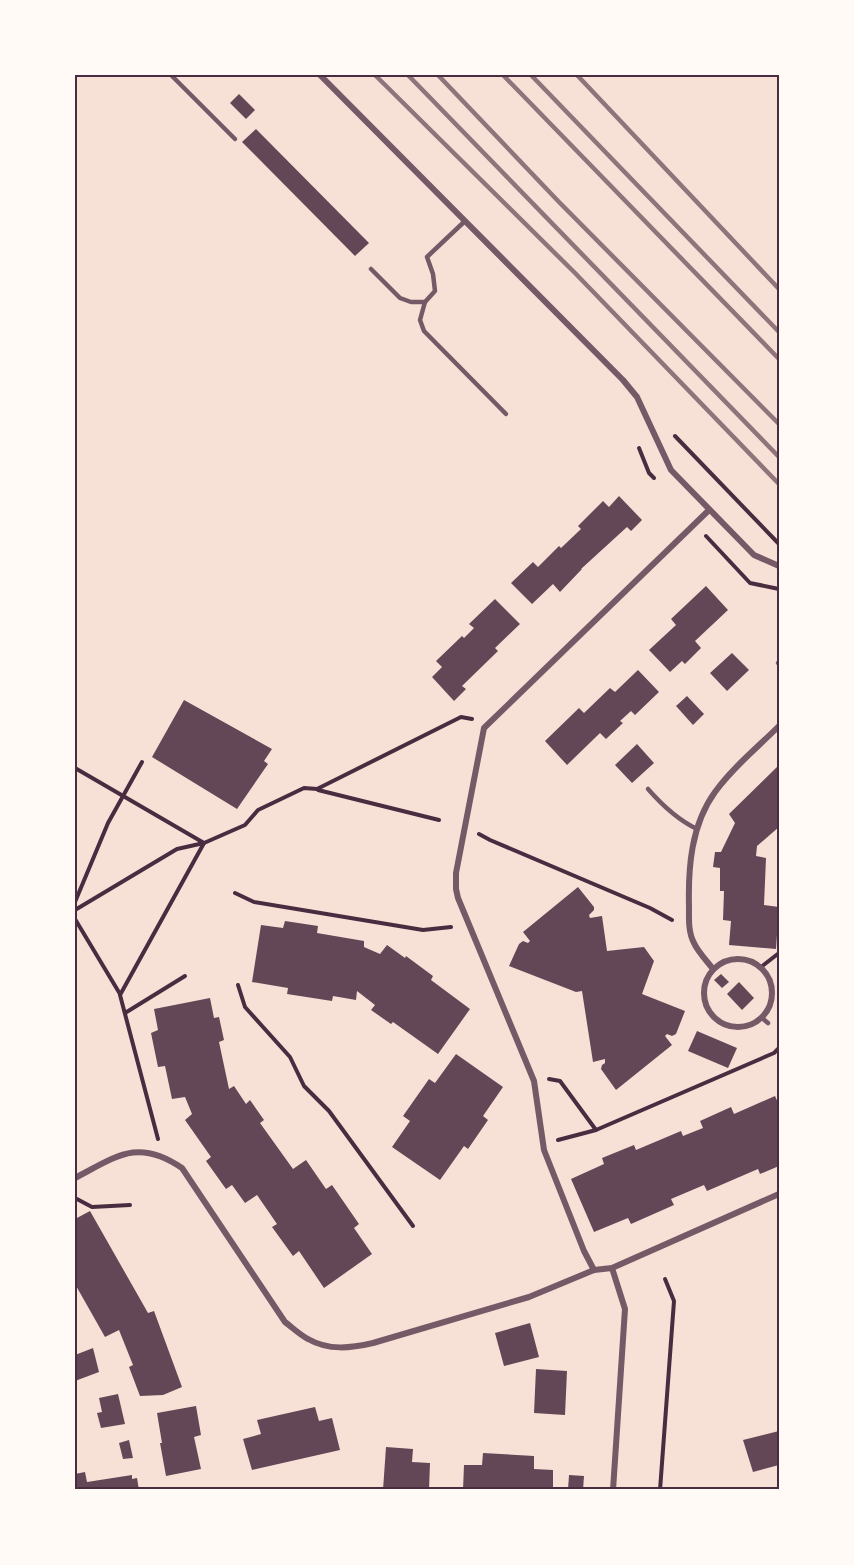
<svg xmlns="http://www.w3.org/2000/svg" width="854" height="1565" font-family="'Playfair Display',serif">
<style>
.building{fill:#644757}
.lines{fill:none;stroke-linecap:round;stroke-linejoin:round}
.path{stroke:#4a2c40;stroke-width:4}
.service{stroke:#755966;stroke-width:4.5}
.minor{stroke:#755966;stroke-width:6}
.rail{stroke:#8f747c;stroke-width:4.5}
.neatline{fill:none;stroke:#4a2c40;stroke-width:2}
</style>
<rect width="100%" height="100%" fill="#f7e1d7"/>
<g class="building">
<path d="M239,94l16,16 -9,9 -16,-16z"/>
<path d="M256,129l113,114 -14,13 -113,-114z"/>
<path d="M619,496l23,24 -11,11 -4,-4 -46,42h1l-22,23 -7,-8 -21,20 -21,-21 22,-21 5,5 21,-21 2,2 20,-19 -3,-3 25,-25 6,6z"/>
<path d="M706,586l22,24 -33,31 6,7 -16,16 -3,-3 -12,11 -21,-22 27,-25 -5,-6z"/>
<path d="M495,599l25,25 -25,24 3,3 -36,35 4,3 -12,12 -22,-24 10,-10 -6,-6 26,-25 2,2 10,-10 -5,-4z"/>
<path d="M732,653l17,17 -22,21 -17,-18z"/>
<path d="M638,670l21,22 -24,23 -4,-4 -11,10 3,2 -17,16 -6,-6 -33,32 -22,-24 34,-33 5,5 26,-25 5,4z"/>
<path d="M687,696l17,18 -11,11 -17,-19z"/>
<path d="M184,700l88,49 -8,12 4,3 -31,45 -85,-52z"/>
<path d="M637,744l17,19 -22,20 -17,-18z"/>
<path d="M779,765v62l-22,19 -1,10 10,2 -2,47 15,2 -3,42 -47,-4 2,-24 -8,-1 1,-29h-4v-23l-7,-1 2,-15h6l14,-29 -6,-9z"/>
<path d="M578,887l16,20v3l-5,5 1,3 12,-2 5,35 37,-4 10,14 -12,33 43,17 -9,23 -4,2 -5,-2 -2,2 7,9 -56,45 -15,-21 1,-4 3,-2v-4l-12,3 -11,-71 -6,1 -67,-26 10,-22 4,-3 5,2 2,-2 -7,-9z"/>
<path d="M285,921l33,5 -1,7 47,8v6l16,7 7,-9 18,13 1,-2 27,20 -2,4 39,29 -32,45 -45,-32 -2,2 -20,-14 4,-5 -18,-14 -1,9 -23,-4 -1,5 -45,-7 1,-6 -36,-6 9,-57 22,3z"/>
<path d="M721,974l8,8 -7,6 -8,-8z"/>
<path d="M739,982l15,16 -12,12 -15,-16z"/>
<path d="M210,998l4,20 5,-1 5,23 -5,2 10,47 5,-3 12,18 4,-4 14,20 -4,3 33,46 13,-9 20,29 6,-4 27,39 -5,4 18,26 -48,34 -25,-37 -6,5 -21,-29 5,-3 -20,-29 -12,8 -13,-18 -6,4 -20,-28 5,-4 -26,-37 7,-6 -7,-17 -13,2 -7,-33 -7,1 -7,-34 7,-3 -4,-21z"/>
<path d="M697,1031l40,17 -9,20 -40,-17z"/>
<path d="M456,1054l47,33 -20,29 5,4 -20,29 -4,-3 -24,34 -48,-33 18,-26 -7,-5 26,-37 6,4z"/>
<path d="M775,1096l4,9v61l-19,8 -2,-5 -51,22 -3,-6 -33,14 3,6 -43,19 -3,-6 -34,14 -23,-53 33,-15 -2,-6 32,-13 2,5 45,-19 2,5 20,-8 -3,-7 31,-14 3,7z"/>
<path d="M90,1211l58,102 6,-2 28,76 -19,8 -23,1 -11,-29 4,-2 -14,-35 -14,7 -30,-53v-65z"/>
<path d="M530,1323l9,34 -35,9 -9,-33z"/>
<path d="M93,1348l6,24 -24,9v-26z"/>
<path d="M536,1369l31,2 -2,44 -31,-2z"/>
<path d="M118,1394l7,30 -24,4 -4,-15 5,-1 -3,-14z"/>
<path d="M196,1406l5,29 -7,2 7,32 -35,7 -6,-33h2l-5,-30z"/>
<path d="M315,1407l4,14 13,-3 8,32 -88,20 -9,-31 18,-5 -4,-14z"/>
<path d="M779,1431v34l-26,7 -10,-32z"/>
<path d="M129,1440l4,18 -10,1 -4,-16z"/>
<path d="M386,1447l27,2 -1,13 18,1 -1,27h-46z"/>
<path d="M483,1453l51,3v13l19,1v20h-90l1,-25h18z"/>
<path d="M85,1472l2,10 45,-7v4l5,-1 2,12h-64v-16z"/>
<path d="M569,1475l15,1 -1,14h-15z"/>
</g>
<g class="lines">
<g class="path">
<path d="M675,436l104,108"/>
<path d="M639,448l10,25 5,5"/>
<path d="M706,536l44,47 29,6"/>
<path d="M75,768l129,75 -84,152 38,144"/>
<path d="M318,790l121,30"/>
<path d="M479,834l11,6 160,68 22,12"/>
<path d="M235,893l19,9 169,28 28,-3"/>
<path d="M75,902l33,-79 34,-61"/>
<path d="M75,910l102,-61 27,-6 41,-18 13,-15 46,-22 13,1 144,-72 11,2"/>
<path d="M75,919l45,75"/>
<path d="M761,967l18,-14"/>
<path d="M238,985l7,22 45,50 14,29 25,25 84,115"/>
<path d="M125,1013l60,-37"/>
<path d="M549,1079l11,2 36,49"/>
<path d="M558,1140l38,-10 178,-77 5,-5"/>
<path d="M75,1198l17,9 38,-2"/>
<path d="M660,1490l14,-189 -9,-22"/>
</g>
<g class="service">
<path d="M171,75l64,64"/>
<path d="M371,269l29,29 11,4h14l10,-11 -2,-17 -6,-17 38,-36"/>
<path d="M425,302l-5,18 4,11 82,83"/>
<path d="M778,663l1,1"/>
<path d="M648,789c14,16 30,31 49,40"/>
<path d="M762,1018l6,5"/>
</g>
<g class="minor">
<path d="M320,75l303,305 14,17 34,73 83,85 25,11"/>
<circle cx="738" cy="993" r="34"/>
<path d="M713,969c-6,-8 -15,-17 -19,-26 -6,-11 -5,-25 -5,-36 -1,-39 2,-82 26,-115 18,-25 43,-45 64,-66"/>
<path d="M75,1178c42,-22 63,-40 107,-10l103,154c8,6 15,13 23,17 21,12 43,9 65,4l156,-46 65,-27 18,-2 167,-74"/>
<path d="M612,1268l13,41 -12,181"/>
<path d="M594,1270l-10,-19 -40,-101 -10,-69 -76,-183 -2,-9v-16l28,-145 225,-218"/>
</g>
<g class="rail">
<path d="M375,75l200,198 204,211"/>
<path d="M408,75l371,382"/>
<path d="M438,75l121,127 220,222"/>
<path d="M503,75l276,284"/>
<path d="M531,75l248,257"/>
<path d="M577,75l202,214"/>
</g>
</g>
<rect width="854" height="1565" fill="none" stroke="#fffaf5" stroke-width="153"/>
<rect x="76" y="76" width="702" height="1412" class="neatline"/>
</svg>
